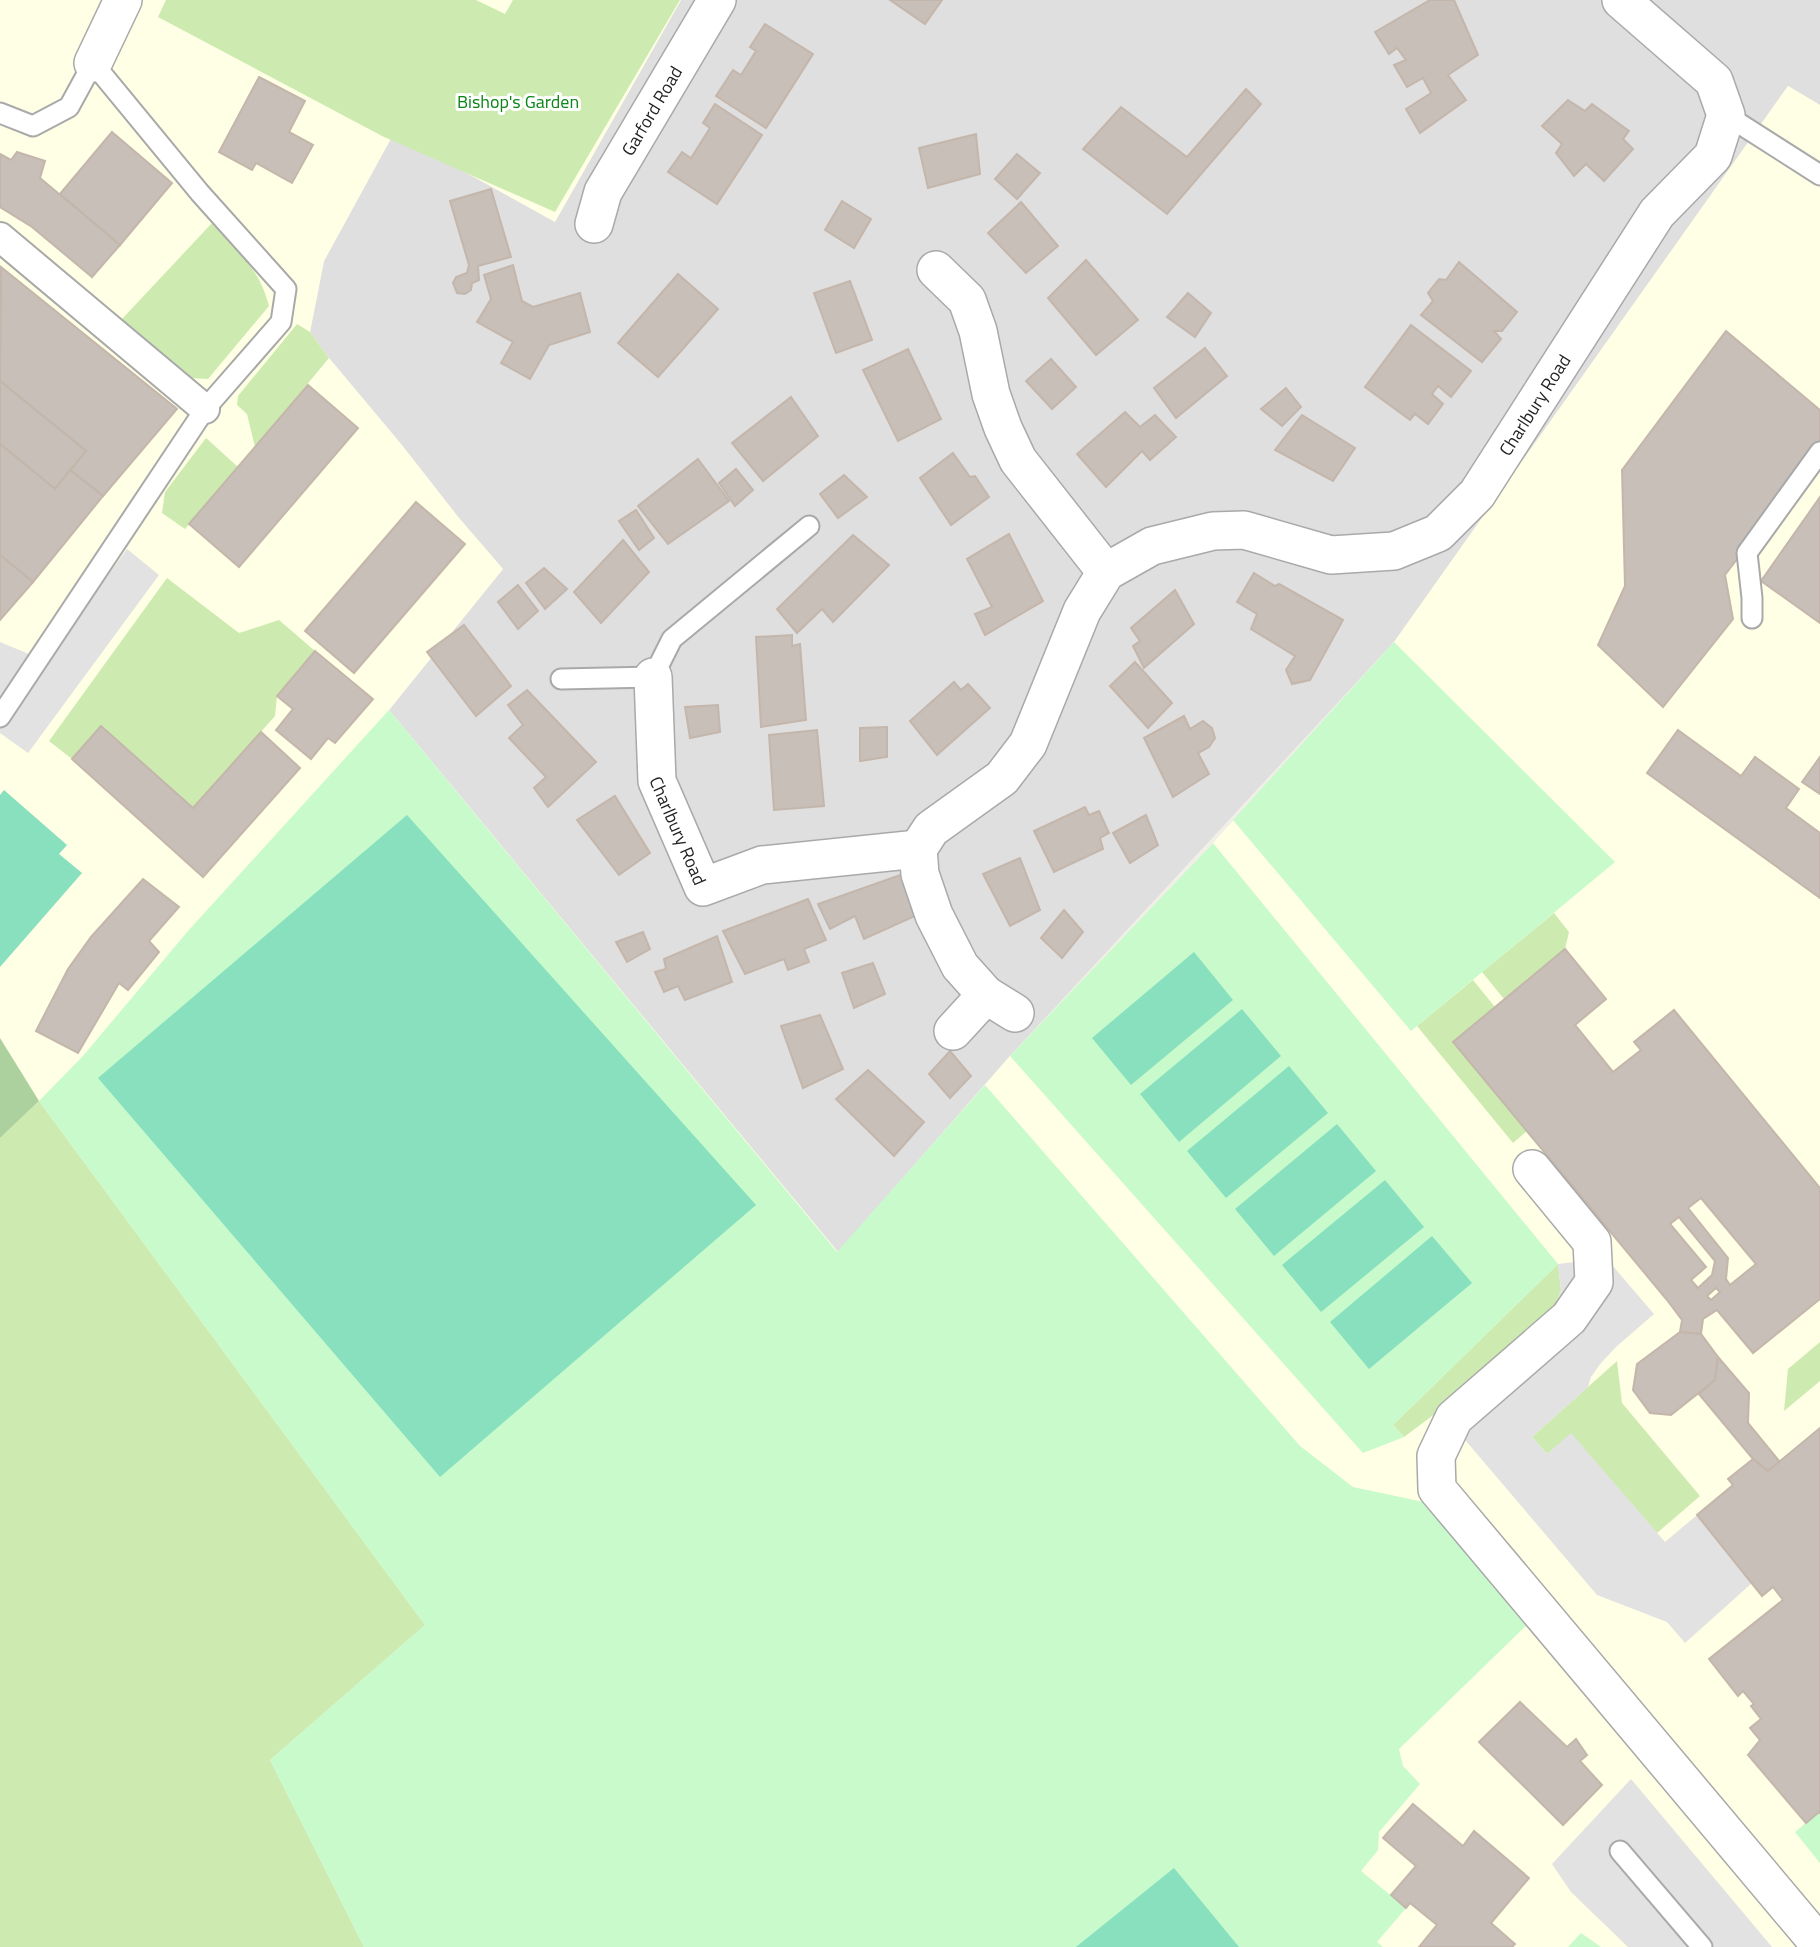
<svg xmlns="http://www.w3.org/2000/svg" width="1820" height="1947" font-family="'Titillium Web',sans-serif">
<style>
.residential{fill:#e0dfdf}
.education{fill:#ffffe5}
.grass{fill:#cdebb0}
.forest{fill:#add19e}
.park{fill:#c8facc}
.pitch{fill:#88e0be}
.parking{fill:#e2e2e2}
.building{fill:#c7bfb8;stroke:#c4b6ab;stroke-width:2;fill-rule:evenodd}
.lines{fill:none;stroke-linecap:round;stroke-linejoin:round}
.service-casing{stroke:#a9a9a9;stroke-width:23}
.pedestrian-casing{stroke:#a9a9a9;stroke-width:32}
.minor-casing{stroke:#a9a9a9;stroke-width:40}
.service{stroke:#fff;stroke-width:19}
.pedestrian{stroke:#fff;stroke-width:28}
.minor{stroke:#fff;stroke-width:37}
.labels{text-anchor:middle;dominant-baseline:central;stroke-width:6;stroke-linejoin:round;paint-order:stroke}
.park-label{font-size:18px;fill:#0c8416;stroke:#fff}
.street-label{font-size:18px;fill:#222;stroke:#fff}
</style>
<rect width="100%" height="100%" fill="#f2efe9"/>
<path class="residential" d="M681,0h1139v105l-32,-19 -394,556 -384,414 -172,196 -449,-542 114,-141 -44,-51 -58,-74 -72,-86 -19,-26 14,-71 70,-128 161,88z"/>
<path class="education" d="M0,0h681l-126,222 -161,-89 -70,128 -14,71 19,26 72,86 58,74 44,51 -114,141 449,542 172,-196 203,-213 181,-201 394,-556 32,19v1842h-1456l61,-322 -386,-523 -39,36z"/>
<g class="grass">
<path d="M166,0h310l29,14 8,-14h167l-125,212 -173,-76 -224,-119z"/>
<path d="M212,223c26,28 47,45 57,83l-61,73 -18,-1 -68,-59z"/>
<path d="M297,324l13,8 19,26 -74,89 -8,-33 -10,-9 1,-9z"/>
<path d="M206,438l32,29 -53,62 -23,-16 3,-21z"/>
<path d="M167,578l72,55 40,-13 36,31 -38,45 -2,20 -82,92 -91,-82 -30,33 -23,-18z"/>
<path d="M1554,913l15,19 -4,17 -61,50 -22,-27z"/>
<path d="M1473,980l22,27 -42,35 74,89 -14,12 -96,-117z"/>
<path d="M39,1101l386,524 -155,135 94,187h-364v-809z"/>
<path d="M1558,1264l3,26 -9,26 -96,82 -52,39 -11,-12z"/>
<path d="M1820,1342v39l-36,30 4,-42z"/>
<path d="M1617,1361l5,42 78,93 -43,37 -86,-99 -24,20 -15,-17z"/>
</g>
<path class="forest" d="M0,1038l39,63 -39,37z"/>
<g class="park">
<path d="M1394,642l221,220 -204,169 -178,-211z"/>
<path d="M389,710l448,542 148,-167 315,361 53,41 80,17 98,117 -132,128 4,17 17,18 -41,48 -1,18 -17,21 45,37 -29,34 6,5h-1019l-94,-187 155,-135 -386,-524 44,-45 105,-125z"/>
<path d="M1213,843l345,421 -165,161 11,12 -41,16 -353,-397z"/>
<path d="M1819,1812l1,1v50l-25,-31z"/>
<path d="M1581,1933l20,14h-33z"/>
</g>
<g class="pitch">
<path d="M4,790l63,55 -8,9 23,19 -82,94v-172z"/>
<path d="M407,815l349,390 -316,272 -342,-399z"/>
<path d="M1194,952l39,48 -102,85 -39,-47z"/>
<path d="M1242,1009l39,47 -102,86 -39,-48z"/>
<path d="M1289,1066l39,47 -102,85 -39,-47z"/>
<path d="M1337,1124l39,47 -102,85 -39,-47z"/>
<path d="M1385,1180l39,47 -103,85 -39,-47z"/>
<path d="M1432,1236l40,47 -103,86 -39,-47z"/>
<path d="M1174,1868l65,79h-163z"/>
</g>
<g class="parking">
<path d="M127,549l32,26 -131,178 -28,-20v-91l46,19z"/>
<path d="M1606,1258l48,56 -38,33 -15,16 -10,14 -3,10 -56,50 15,17 24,-21 94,109 32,-27 55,68 -67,60 -18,-21 -70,-27 -137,-161 92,-118 9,-26 -3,-26z"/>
<path d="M1631,1779l141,168h-144l-57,-55 -19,-28z"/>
</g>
<g class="building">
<path d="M890,0h52l-17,24z"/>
<path d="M1430,0h24l24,55 -30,20 18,25 -46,33 -14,-24 25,-16 -8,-15 -16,9 -13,-22 12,-5 -9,-12 -8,6 -14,-22z"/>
<path d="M765,24l48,30 -47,74 -50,-32 17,-26 8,5 15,-24 -6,-4z"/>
<path d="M259,77l46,24 -16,31 24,13 -21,38 -36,-20 -4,7 -33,-18z"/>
<path d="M1246,89l15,15 -94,110 -84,-65 38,-42 66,50z"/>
<path d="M1568,100l17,11 7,-7 37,27 -6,8 10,10 -29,32 -18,-17 -12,12 -18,-23 6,-9 -20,-18z"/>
<path d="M715,104l47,31 -45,69 -49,-32 14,-20 9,6 19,-30 -7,-5z"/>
<path d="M112,132l60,51 -52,62 -60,-51z"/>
<path d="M976,134l4,40 -52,14 -9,-40z"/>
<path d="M17,152l28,9 -5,17 80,67 -28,32 -60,-50 -32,-20v-53l11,6z"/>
<path d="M1017,154l23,19 -23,26 -22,-20z"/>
<path d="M491,189l20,68 -33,9 1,14 -7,3 -1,7 -6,4 -8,-1 -4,-10 3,-6 11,-4 2,-8 -19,-64z"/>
<path d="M842,201l29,18 -17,29 -29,-18z"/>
<path d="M1021,202l37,44 -32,27 -38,-40z"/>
<path d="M1086,260l52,60 -42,35 -48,-57z"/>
<path d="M1459,262l58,50 -15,19h-8l7,8 -19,23 -61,-47 12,-14 -5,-8 11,-14 7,1z"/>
<path d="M513,265l9,36 11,6 47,-14 10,39 -41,13 -19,34 -29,-16 12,-21 -36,-20 14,-23 -7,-24z"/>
<path d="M1,267l176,142 -74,87 -33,-26 16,-19 -86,-70z"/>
<path d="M678,274l40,35 -60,68 -40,-34z"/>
<path d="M850,281l22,59 -36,13 -22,-60z"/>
<path d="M1188,293l23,20 -16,24 -28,-20z"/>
<path d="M1411,325l60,46 -20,26 -13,-11 -6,8 11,10 -15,20 -13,-10 -5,6 -45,-33z"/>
<path d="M1726,331l94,79v40l-95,125 8,44 -70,88 -65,-62 27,-59 -3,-116z"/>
<path d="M1205,348l22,28 -51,42 -22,-30z"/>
<path d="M908,349l33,70 -43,22 -35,-71z"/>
<path d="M1051,359l25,28 -24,22 -26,-28z"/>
<path d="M0,381l86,70 -31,38 -55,-45z"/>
<path d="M308,385l50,43 -119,139 -50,-43z"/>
<path d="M1286,388l15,19 -19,19 -21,-17z"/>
<path d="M791,397l27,39 -55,45 -31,-38z"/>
<path d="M1125,412l15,15 15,-12 21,22 -26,23 -8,-9 -36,36 -29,-33z"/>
<path d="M1302,415l53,33 -22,33 -58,-31z"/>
<path d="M0,444l55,45 15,-19 33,26 -70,86 -33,-27z"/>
<path d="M953,453l17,24 5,-1 14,21 -38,28 -31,-47z"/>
<path d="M698,459l31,42 -61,43 -30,-38z"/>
<path d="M736,469l17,21 -18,16 -16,-23z"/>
<path d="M844,475l23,22 -29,21 -18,-24z"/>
<path d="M1820,497v126l-59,-42z"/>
<path d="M416,502l49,42 -111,129 -49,-42z"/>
<path d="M636,510l18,28 -15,12 -20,-29z"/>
<path d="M1009,534l34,67 -58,34 -10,-21 17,-7 -25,-48z"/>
<path d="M853,535l36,30 -56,57 -11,-13 -25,24 -20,-24z"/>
<path d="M623,540l26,32 -48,51 -27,-31z"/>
<path d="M0,555l33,27 -33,38z"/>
<path d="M544,568l23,21 -22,20 -19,-26z"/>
<path d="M1254,573l21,13 4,-2 64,36 -33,60 -18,4 -6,-14 9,-14 -44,-27 6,-15 -20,-12z"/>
<path d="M518,585l20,26 -20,18 -20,-27z"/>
<path d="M1175,590l19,34 -50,44 -11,-22 7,-5 -9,-13z"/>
<path d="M464,625l47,61 -35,30 -49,-64z"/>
<path d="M792,635v11l8,-2 6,76 -45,7 -5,-90z"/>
<path d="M315,651l58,48 -38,44 -7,-5 -17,21 -35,-29 17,-21 -16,-13z"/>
<path d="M1135,662l37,41 -24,25 -38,-42z"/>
<path d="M954,682l7,8 7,-6 22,24 -53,47 -27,-34z"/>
<path d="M527,690l69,72 -48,45 -14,-19 12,-11 -37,-39 14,-13 -15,-20z"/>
<path d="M718,705l2,27 -30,6 -5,-31z"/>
<path d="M1184,716l6,13 13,-8 9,7 3,10 -6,9 -11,6 11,21 -36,23 -29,-59z"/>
<path d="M101,726l92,82 68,-76 39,36 -97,109 -131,-118z"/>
<path d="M887,727v30l-27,4v-33z"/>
<path d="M817,730l7,76 -50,4 -5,-75z"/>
<path d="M1678,730l63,46 14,-19 44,32 -13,19 34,25v65l-173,-125z"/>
<path d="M1820,757v37l-18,-12z"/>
<path d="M615,796l35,57 -31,22 -42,-55z"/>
<path d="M1085,807l4,8 10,-4 10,22 -9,5 3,11 -49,23 -20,-41z"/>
<path d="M1146,815l12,30 -28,18 -17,-30z"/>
<path d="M1020,858l20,52 -30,16 -27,-52z"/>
<path d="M903,874l12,42 -51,23 -9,-23 -25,13 -12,-25z"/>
<path d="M143,879l36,28 -30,34 10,11 -31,38 -9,-7 -41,70 -42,-22 32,-62 23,-32z"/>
<path d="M808,899l18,41 -22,9 5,13 -21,8 -4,-11 -39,15 -22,-43z"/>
<path d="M1064,910l19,22 -21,26 -21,-20z"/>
<path d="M643,932l7,17 -23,13 -11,-20z"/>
<path d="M717,936l15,46 -47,18 -7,-14 -14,6 -9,-20 11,-3 -2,-10z"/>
<path d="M1565,949l41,50 -31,26 38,47 28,-22 -7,-8 40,-32 146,178v111l-67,54 -36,-43 -14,9 -2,15 -21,-2 2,-12 -15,-20 -214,-258zM1701,1198l55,66 -26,21 -4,-6 2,-21 -40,-50zM1679,1217l36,44 -3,14 -14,13 -7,-8 15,-13 -36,-43zM1716,1288l4,4 -9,8 -4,-4z"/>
<path d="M873,963l12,31 -31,14 -12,-35z"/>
<path d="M820,1015l23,54 -40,19 -22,-62z"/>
<path d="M950,1051l21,25 -21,22 -21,-24z"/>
<path d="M868,1070l56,52 -30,34 -58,-57z"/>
<path d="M1680,1332l21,2 17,23 -3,23 -44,35 -21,-2 -17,-23 4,-26z"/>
<path d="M1718,1357l31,36 -1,30 32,39 -12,9 -15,-12 -54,-65 16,-14z"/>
<path d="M1820,1428v385l-1,-1 -13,11 -58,-68 12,-15 -10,-12 11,-9 -10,-13 3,-2 -11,-13 -5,5 -29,-37 74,-59 -10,-13 -11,9 -65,-81 36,-30 -5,-6 25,-20 15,12z"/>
<path d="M1520,1702l47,45 9,-8 11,16 -7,6 22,24 -39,40 -84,-83z"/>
<path d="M1413,1804l50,42 11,-15 55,47 -38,45 24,21 -3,3h-93l18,-22 -27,-22 -4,5 -15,-13 25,-29 -33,-28z"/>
</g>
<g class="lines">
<g class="service-casing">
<g id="service">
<path d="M0,113l33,13 36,-19 24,-44 107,130 86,96 -5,33 -76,87 -205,308"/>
<path d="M1726,115l94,60"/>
<path d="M1752,618v-20l-5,-45 73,-101"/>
<path d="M561,679l92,-2 19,-38 137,-113"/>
<path d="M1620,1851l82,96"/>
</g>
</g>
<g class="pedestrian-casing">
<path id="pedestrian" d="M0,237l205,172"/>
</g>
<g class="minor-casing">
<g id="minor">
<path d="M93,63l30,-63"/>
<path id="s1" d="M594,224l9,-32 114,-192"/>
<path d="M936,270l31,30 11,31 13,63 12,34 15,32 88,112"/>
<path id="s2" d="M653,677l4,104 46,106 59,-22 156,-16"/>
<path d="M986,995l29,18"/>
<path id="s3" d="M953,1031l33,-36 -26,-29 -26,-51 -14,-41 -2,-25 13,-20 71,-51 26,-34 54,-133 24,-39 46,-26 61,-15 31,-1 87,25 63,-4 44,-18 39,-39 180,-281 56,-57 13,-41 -12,-34 -93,-81"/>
<path d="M1532,1169l60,73 2,40 -25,36 -115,100 -18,38 1,33 383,456"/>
</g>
</g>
<use href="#service" class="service"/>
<use href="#pedestrian" class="pedestrian"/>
<use href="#minor" class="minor"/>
</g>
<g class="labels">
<g class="park-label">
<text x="518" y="101">Bishop's Garden</text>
</g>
<g class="street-label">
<text stroke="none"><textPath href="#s1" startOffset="128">Garford Road</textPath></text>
<text stroke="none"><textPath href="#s3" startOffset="1066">Charlbury Road</textPath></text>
<text stroke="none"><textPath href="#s2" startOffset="158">Charlbury Road</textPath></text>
</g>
</g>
</svg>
